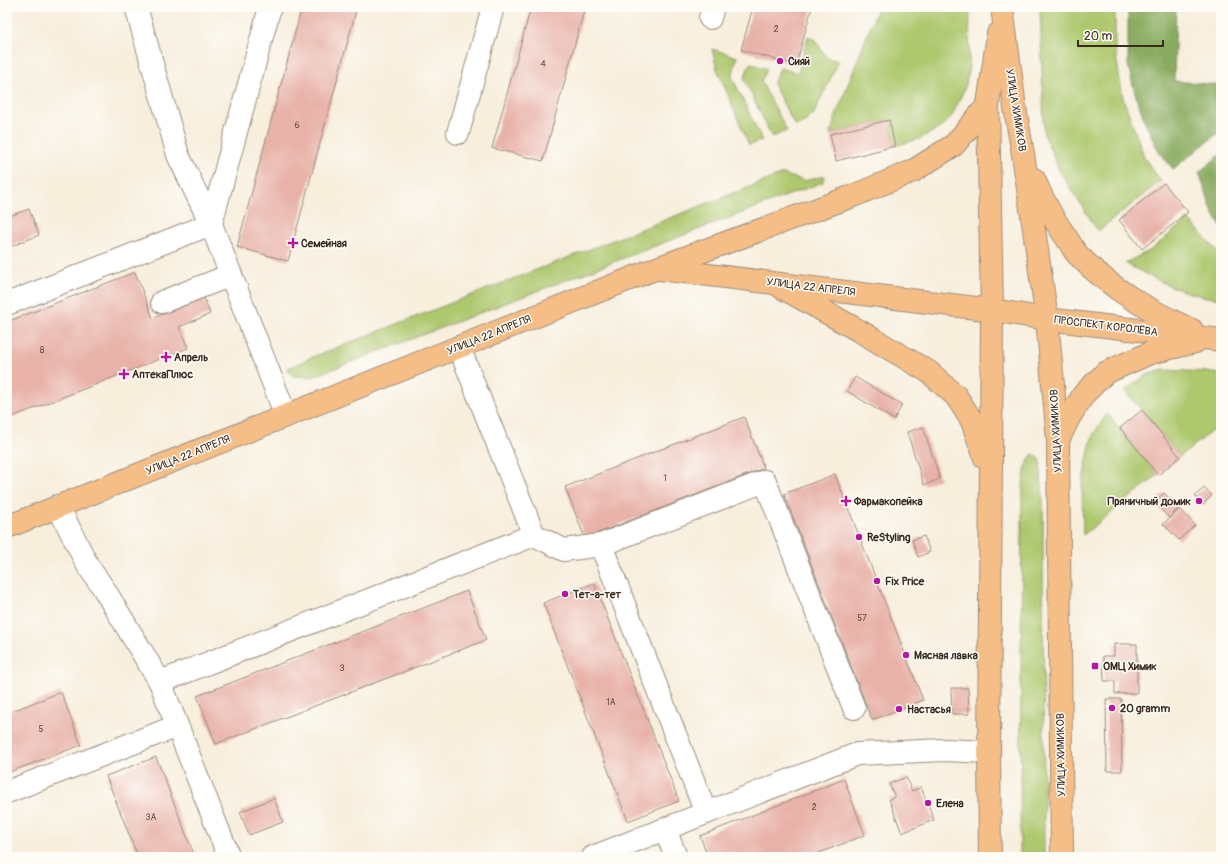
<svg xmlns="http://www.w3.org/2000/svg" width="1228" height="864" font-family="Pangolin,sans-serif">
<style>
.green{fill:#aec86e;stroke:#747946}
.forest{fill:#8aac61;stroke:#626b40}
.building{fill:#e8b2a9}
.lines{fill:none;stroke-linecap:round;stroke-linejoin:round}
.minor-casing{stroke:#998c7d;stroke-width:24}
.major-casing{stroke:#998c7d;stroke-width:24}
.minor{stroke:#fff;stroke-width:22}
.major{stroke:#f6be87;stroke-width:22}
.poi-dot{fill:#b5179e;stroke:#fdfcf7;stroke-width:1.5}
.labels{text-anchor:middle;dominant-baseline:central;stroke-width:3;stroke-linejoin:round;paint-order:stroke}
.number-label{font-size:9px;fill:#664c41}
.poi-label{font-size:11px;font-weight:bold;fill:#3b2a1e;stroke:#fdfcf7;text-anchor:start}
.street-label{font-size:11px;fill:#3b2a1e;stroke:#fdfcf7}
</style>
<rect width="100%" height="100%" fill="#fdfcf7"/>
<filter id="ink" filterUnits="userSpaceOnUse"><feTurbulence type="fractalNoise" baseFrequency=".025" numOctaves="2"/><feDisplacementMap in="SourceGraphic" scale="8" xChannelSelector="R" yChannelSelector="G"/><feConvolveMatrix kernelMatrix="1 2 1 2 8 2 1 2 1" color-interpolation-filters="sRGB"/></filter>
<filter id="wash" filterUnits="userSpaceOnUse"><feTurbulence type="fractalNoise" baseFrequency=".012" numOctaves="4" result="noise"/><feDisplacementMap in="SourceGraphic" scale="16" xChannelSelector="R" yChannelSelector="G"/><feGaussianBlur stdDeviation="0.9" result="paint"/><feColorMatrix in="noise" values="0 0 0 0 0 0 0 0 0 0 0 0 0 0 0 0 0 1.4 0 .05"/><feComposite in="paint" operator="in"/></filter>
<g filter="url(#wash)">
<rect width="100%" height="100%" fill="#f7eedc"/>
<g class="green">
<path d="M878,7h92l-1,58 -3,20 -14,31 -12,12 -21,11 -24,7 -6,-26 -59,14 7,-21z"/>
<path d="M1040,7h75v43l8,48 22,61 16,22 -63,50 -38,-59 -16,-38z"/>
<path d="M808,36l7,4 12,18 12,3 -26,54 -7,6 -11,5 -22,-42 7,-16 18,5z"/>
<path d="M712,49l25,8 -5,20 30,63 -13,5 -32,-76z"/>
<path d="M750,63l17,6 -6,12 26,50 -15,6 -28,-58z"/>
<path d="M783,174l21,7 20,-5 -1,6 -511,195 -19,-1 -7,-7 24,-11z"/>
<path d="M1188,219l33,36v44c-38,-4 -63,-18 -96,-36l26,-13z"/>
<path d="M1164,370l43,2 14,2v52l-8,4 -33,27 -38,-47 -18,-19 23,-16z"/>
<path d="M1107,413l51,62 -75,60 -1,-50 7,-35 4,-15z"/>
<path d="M1033,454l7,5 3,42 1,356h-24l2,-354c1,-14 0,-38 11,-49z"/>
</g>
<g class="forest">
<path d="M1128,7h48l-2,74 47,4v46l-48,38 -14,-17 -13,-27 -11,-32 -7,-28z"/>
<path d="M1221,154v73l-8,-14 -14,-41z"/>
</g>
<g id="blocks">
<g class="building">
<path d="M302,7h55l-69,254 -51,-14z"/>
<path d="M531,7h54l-42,154 -51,-13z"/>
<path d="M753,7h59l-16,58 -55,-15z"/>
<path d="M889,120l6,26 -59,15 -6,-27z"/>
<path d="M1164,183l24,29 -46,37 -23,-29z"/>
<path d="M29,209l10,26 -32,13v-31z"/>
<path d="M135,272l18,46 51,-20 6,16 -31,13 9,21 -181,71v-97z"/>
<path d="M855,377l47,28 -8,15 -47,-29z"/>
<path d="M1142,410l38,47 -22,18 -38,-47z"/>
<path d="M744,417l20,51 -179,70 -20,-51z"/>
<path d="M923,427l17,52 -16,6 -17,-53z"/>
<path d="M835,474l88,226 -51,20 -88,-226z"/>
<path d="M1204,488l8,7 -9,10 -8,-9z"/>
<path d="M1164,493l15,15 -10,10 -15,-16z"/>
<path d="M1180,509l15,16 -16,15 -16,-16z"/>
<path d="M924,536l6,16 -12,5 -6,-17z"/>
<path d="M594,583l85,218 -51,20 -85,-218z"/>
<path d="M467,591l19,49 -270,104 -19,-48z"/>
<path d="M1114,644h23v49l-22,1v-13h-11l-1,-25h11z"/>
<path d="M951,688h17l1,26h-17z"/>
<path d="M61,692l20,53 -74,28v-60z"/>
<path d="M1106,699h15l1,72h-15z"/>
<path d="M156,757l39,100h-57l-32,-81z"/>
<path d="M906,777l6,14 9,-4 13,33 -32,13 -13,-34 6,-2 -6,-13z"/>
<path d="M844,779l21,56 -56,22h-101l-8,-21z"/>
<path d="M274,798l9,24 -34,13 -9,-23z"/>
</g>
</g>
</g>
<g filter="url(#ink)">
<use href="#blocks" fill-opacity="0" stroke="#998c7d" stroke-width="1"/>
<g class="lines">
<g class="minor-casing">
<g id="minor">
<path d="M136,7l42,148 33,69 75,192"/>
<path d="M710,18l3,-11"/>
<path d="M458,133l35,-126"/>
<path d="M211,224l59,-217"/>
<path d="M162,302l69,-27"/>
<path d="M7,304l204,-80"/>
<path d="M459,347l75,188 30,15 37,-5"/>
<path d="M58,506l30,60 16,23 56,93 69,175"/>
<path d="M160,682l374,-147"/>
<path d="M7,792l170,-66"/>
<path d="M706,813l-105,-268 164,-64 89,227"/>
<path d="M665,829l11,28"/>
<path d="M593,857l264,-103 87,-4 45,2"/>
</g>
</g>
<g class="major-casing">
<g id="major">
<path d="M1002,7l13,101 8,46 24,165 11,121 4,417"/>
<path d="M1034,179c9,22 20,42 34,61 3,5 6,11 10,15 33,34 71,56 114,75"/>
<path d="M660,269l332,41 55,9 174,21"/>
<path d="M781,287l82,46 66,39 27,24 16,25 13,37"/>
<path d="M1058,440l12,-24 14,-22 21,-21 45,-20 45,-11"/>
<path d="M7,527l650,-259 196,-72 60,-25 41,-26 34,-40"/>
<path d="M990,857l-1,-105 3,-442 -4,-205 10,-71"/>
</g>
</g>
<use href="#minor" class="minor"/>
<use href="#major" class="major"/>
</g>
</g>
<g class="poi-dot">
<circle cx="780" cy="61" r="4"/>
<path d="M291 237h4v4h4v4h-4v4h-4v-4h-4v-4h4z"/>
<path d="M164 351h4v4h4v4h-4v4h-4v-4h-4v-4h4z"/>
<path d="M122 368h4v4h4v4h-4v4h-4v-4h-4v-4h4z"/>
<path d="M844 495h4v4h4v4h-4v4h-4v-4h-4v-4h4z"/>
<circle cx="1199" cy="501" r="4"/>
<circle cx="859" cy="537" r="4"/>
<circle cx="877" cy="581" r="4"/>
<circle cx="565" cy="594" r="4"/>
<circle cx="906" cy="655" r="4"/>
<rect x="1091" y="662" width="8" height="8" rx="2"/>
<circle cx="1112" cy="708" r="4"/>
<circle cx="899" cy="709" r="4"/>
<circle cx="928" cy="803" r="4"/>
</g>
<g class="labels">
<g class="number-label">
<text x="776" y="29">2</text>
<text x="543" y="64">4</text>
<text x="297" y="125">6</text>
<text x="42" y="350">8</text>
<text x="665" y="478">1</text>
<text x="862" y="618">57</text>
<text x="342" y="668">3</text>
<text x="611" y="702">1А</text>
<text x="41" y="729">5</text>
<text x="814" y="807">2</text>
<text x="151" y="817">3А</text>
</g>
<g class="poi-label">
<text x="788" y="61">Сияй</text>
<text x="301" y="243">Семейная</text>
<text x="174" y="357">Апрель</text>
<text x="132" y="374">АптекаПлюс</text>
<text x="854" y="501">Фармакопейка</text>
<text x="1191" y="501" text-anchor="end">Пряничный домик</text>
<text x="867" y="537">ReStyling</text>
<text x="885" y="581">Fix Price</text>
<text x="573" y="594">Тет-а-тет</text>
<text x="914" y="655">Мясная лавка</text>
<text x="1103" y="666">ОМЦ Химик</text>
<text x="1120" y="708">20 gramm</text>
<text x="907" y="709">Настасья</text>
<text x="936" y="803">Елена</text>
</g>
<g class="street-label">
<text transform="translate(1016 110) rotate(81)">УЛИЦА ХИМИКОВ</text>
<text transform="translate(811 287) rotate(7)">УЛИЦА 22 АПРЕЛЯ</text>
<text transform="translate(1106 326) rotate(7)">ПРОСПЕКТ КОРОЛЁВА</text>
<text transform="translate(489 335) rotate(-22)">УЛИЦА 22 АПРЕЛЯ</text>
<text transform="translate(1056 431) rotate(-93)">УЛИЦА ХИМИКОВ</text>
<text transform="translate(188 455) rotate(-22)">УЛИЦА 22 АПРЕЛЯ</text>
<text transform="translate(1061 755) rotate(-91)">УЛИЦА ХИМИКОВ</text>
</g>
</g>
<rect width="1228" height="864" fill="none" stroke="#fdfcf7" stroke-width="24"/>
<path d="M1078 40v6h85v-6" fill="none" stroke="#3b2a1e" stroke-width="2"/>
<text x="1084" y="40" font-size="12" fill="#3b2a1e" stroke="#fdfcf7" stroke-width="3" paint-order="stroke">20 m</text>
</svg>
